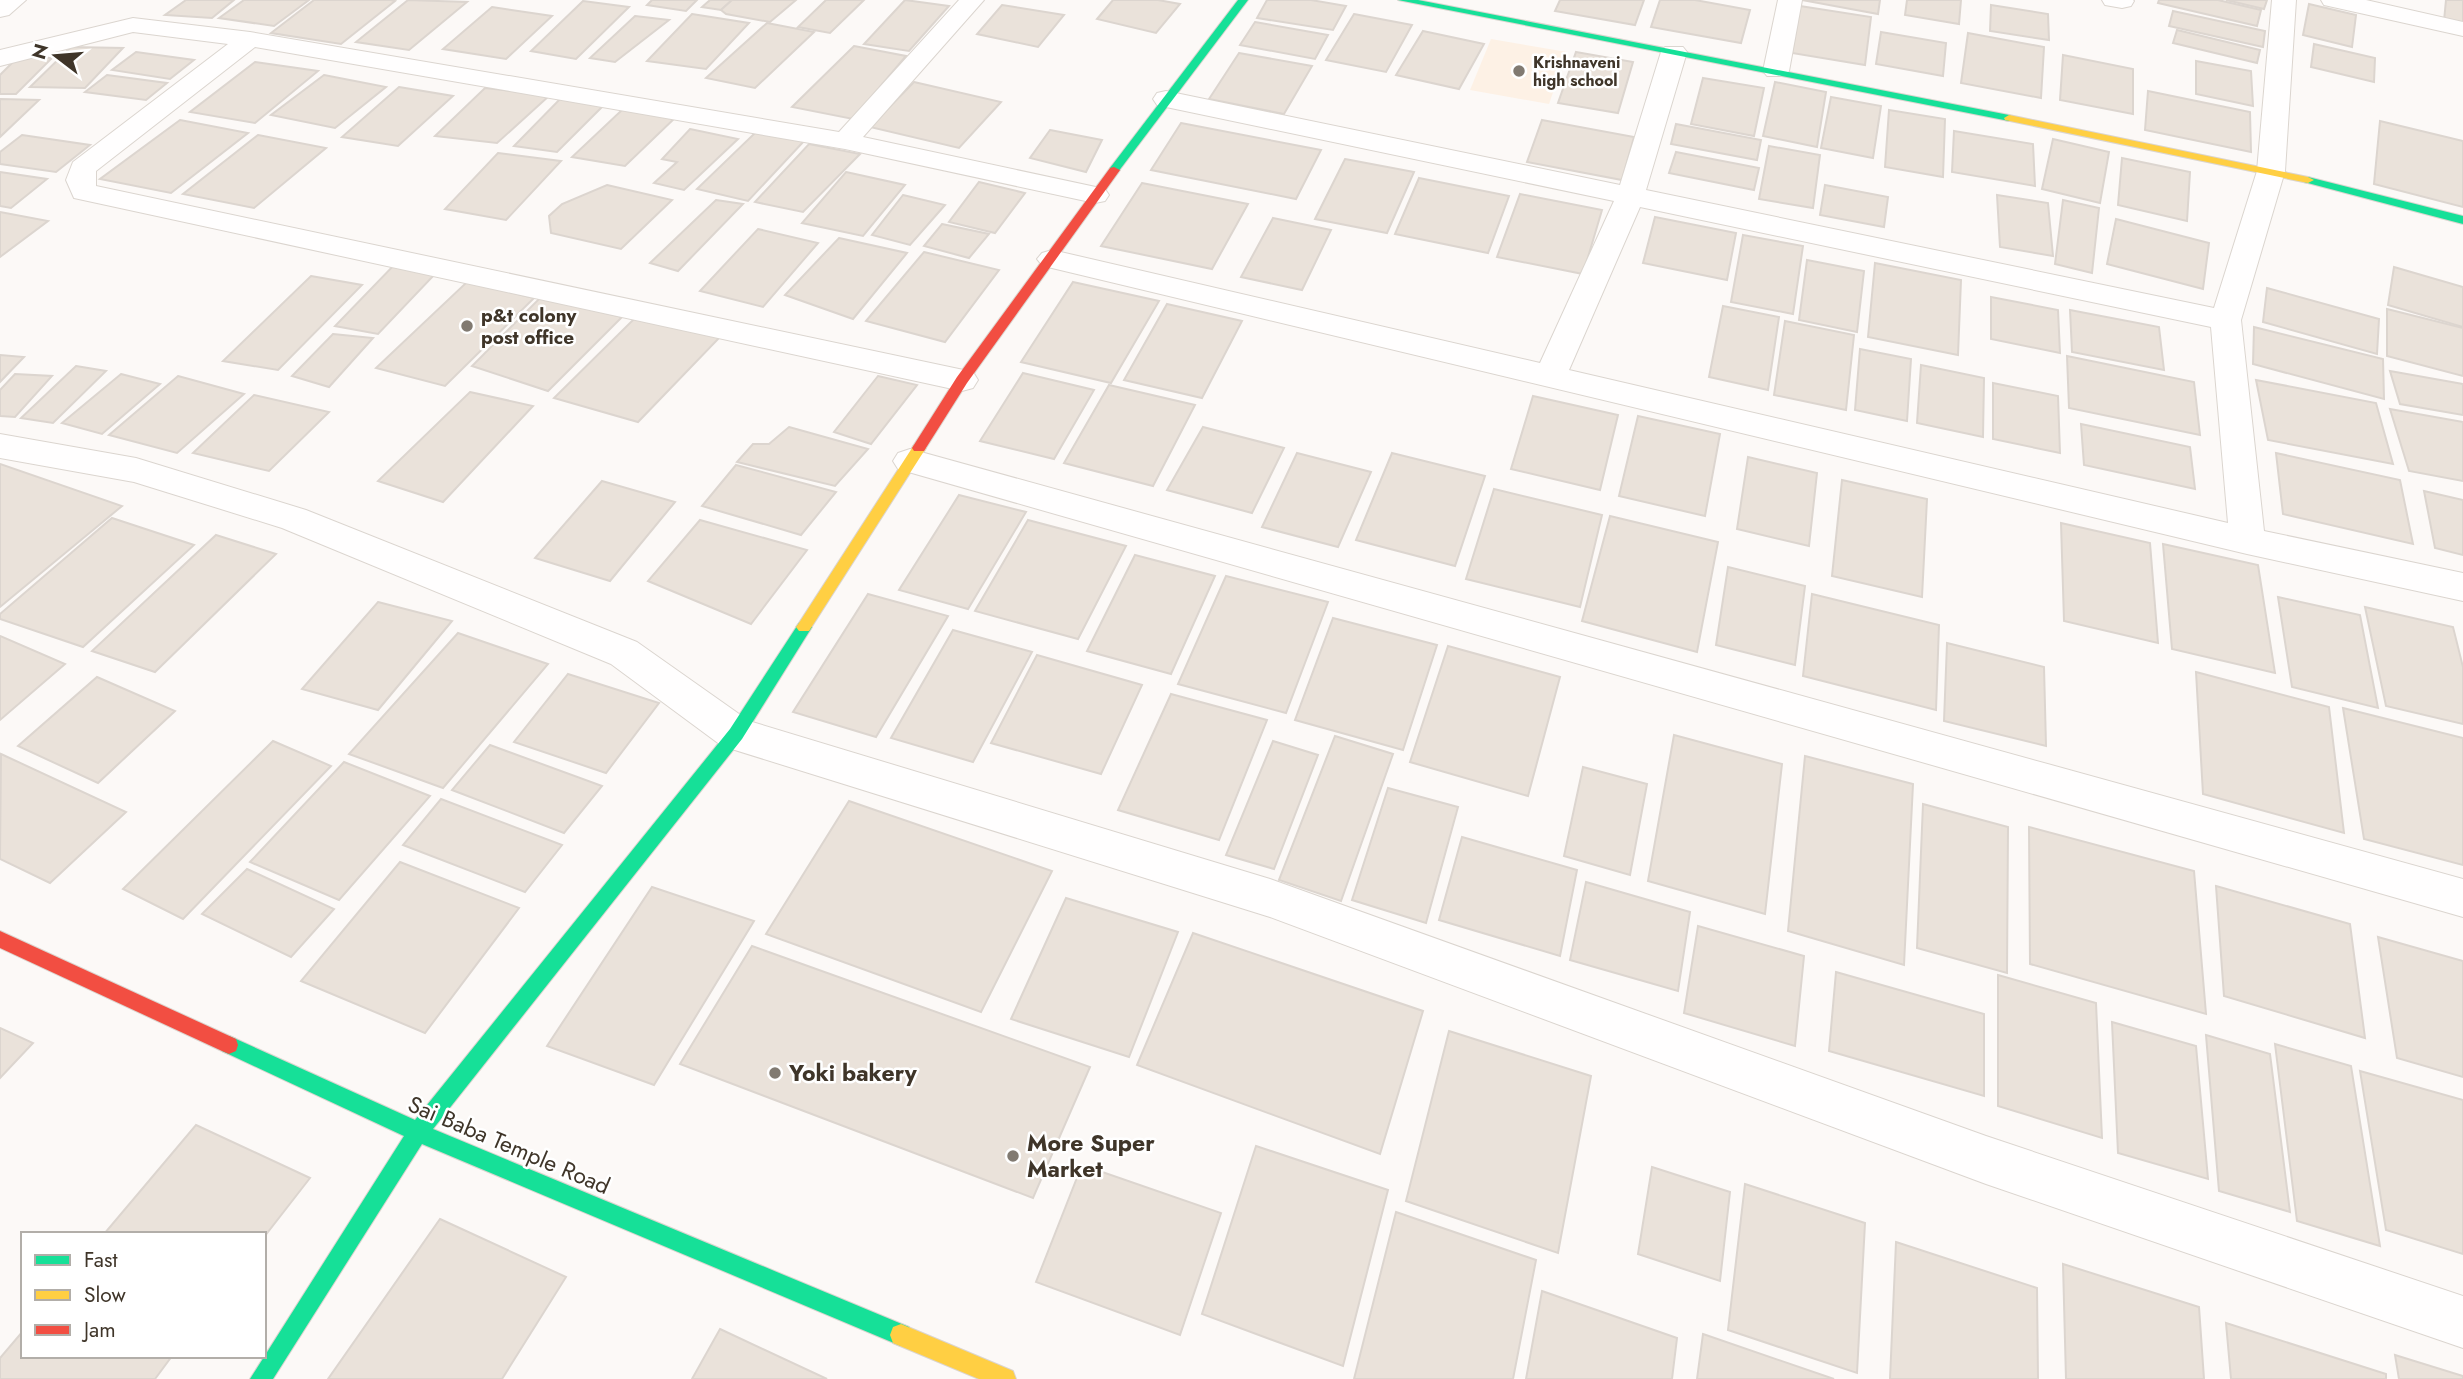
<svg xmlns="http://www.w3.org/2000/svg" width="2463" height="1379" font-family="Jost,sans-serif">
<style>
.built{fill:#fdf1e5}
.building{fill:#eae2da;stroke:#dcd5cf;stroke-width:2}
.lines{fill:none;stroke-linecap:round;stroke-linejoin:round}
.street-casing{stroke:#dbd5cf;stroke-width:2}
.fast-casing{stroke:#dbd5cf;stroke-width:2}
.slow-casing{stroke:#dbd5cf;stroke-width:2}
.jam-casing{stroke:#dbd5cf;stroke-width:2}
.street{fill:#fffefe;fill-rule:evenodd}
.fast{fill:#16e098;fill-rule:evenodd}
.slow{fill:#ffcf43;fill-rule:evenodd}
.jam{fill:#f24e42;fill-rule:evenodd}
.poi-dot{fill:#817a71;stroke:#fff;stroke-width:2.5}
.labels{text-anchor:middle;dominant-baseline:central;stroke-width:5;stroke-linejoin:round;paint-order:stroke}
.far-poi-label{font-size:16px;font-weight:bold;fill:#3f3529;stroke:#fff;text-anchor:start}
.poi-label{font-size:19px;font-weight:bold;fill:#3f3529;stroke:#fff;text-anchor:start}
.near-poi-label{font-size:23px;font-weight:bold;fill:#3f3529;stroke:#fff;text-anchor:start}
.near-street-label{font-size:23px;fill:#3f3529;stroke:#fff}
</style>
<rect width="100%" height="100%" fill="#fcf9f7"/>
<path class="built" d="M1491,39l76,13 -18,52 -79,-14z"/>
<g class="building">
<path d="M186,0h48l-22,18 -47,-3z"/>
<path d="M244,0h65l-35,26 -55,-8z"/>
<path d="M314,0h77l4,1 -54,43 -70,-11z"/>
<path d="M408,0l59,2 -58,48 -53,-8z"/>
<path d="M652,0h45l-11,11 -39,-6z"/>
<path d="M710,0h22l-11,10 -19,-3z"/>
<path d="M732,0h64l-26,22 -44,-8 -5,-4z"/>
<path d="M826,0h38l-34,33 -32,-6z"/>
<path d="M905,0l44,6 -40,45 -45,-7z"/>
<path d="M1113,0h45l22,4 -24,29 -59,-14z"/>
<path d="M1267,0h44l35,6 -13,24 -76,-12z"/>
<path d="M1560,0h84l-9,25 -80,-14z"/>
<path d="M1660,0h35l55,10 -9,33 -90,-16z"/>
<path d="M1802,0h78l-2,14z"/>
<path d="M1907,0h54l-2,24 -54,-9z"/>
<path d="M2159,0h59l43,10 -4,16 -99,-23z"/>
<path d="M2226,0h41l-3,9z"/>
<path d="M2446,0h17v26l-19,-5z"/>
<path d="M583,1l46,6 -53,52 -45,-8z"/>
<path d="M2309,4l47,11 -4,32 -49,-12z"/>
<path d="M1002,5l62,10 -26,32 -61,-13z"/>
<path d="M1991,5l57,9 1,26 -59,-9z"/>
<path d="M1800,6l71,11 -6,48 -73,-12z"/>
<path d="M492,7l60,9 -46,43 -63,-10z"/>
<path d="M2173,11l92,20 -2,16 -94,-21z"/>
<path d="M692,14l57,9 -43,46 -59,-8z"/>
<path d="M1354,14l58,11 -26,47 -60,-12z"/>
<path d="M635,16l34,4 -54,42 -25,-4z"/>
<path d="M1255,22l73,13 -13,24 -75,-14z"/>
<path d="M767,23l47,9 -59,56 -49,-10z"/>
<path d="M2177,30l83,20 -3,13 -84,-20z"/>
<path d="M1423,31l61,13 -25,45 -63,-14z"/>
<path d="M1881,32l65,11 -3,33 -67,-12z"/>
<path d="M1968,33l76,14 -3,51 -80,-15z"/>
<path d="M2314,44l61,14 -1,24 -63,-15z"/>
<path d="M854,46l52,10 -53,63 -61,-12z"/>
<path d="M71,47l52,1 -38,40 -55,-1z"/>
<path d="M136,52l58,8 -24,19 -58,-9z"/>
<path d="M1576,52l57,10 -15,51 -60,-10z"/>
<path d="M1239,53l73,13 -28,48 -75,-15z"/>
<path d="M2063,55l70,14v45l-73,-14z"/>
<path d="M18,57l34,1 -36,36h-16v-19z"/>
<path d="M2196,61l55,10 2,35 -57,-12z"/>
<path d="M255,62l63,9 -63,52 -65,-11z"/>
<path d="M107,75l60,8 -21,17 -61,-8z"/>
<path d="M324,75l62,12 -51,41 -64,-13z"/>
<path d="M1703,78l61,10 -10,48 -63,-12z"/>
<path d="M914,82l87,20 -42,46 -89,-21z"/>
<path d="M1775,82l51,10 -9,55 -54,-11z"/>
<path d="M399,87l54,9 -55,50 -56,-9z"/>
<path d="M485,88l65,7 -53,48 -62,-7z"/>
<path d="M2148,91l102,21 1,40 -106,-22z"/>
<path d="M562,97l45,5 -50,50 -43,-6z"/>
<path d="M1831,97l50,9 -8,52 -52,-10z"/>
<path d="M0,99l39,1 -39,37z"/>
<path d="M623,109l54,7 -52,50 -53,-9z"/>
<path d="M1889,110l56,9 -2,58 -58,-10z"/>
<path d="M180,120l68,13 -77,60 -71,-14z"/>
<path d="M1542,120l92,17 -12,43 -95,-18z"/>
<path d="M2380,121l83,20v66l-89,-23z"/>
<path d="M1181,123l140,27 -25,49 -145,-29z"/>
<path d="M1676,124l85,16 -4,20 -86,-16z"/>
<path d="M690,129l48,10 -54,51 -30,-7 23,-21 -15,-3z"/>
<path d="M1050,130l52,10 -16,32 -56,-14z"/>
<path d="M757,131l47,10 -56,60 -51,-12z"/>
<path d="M1954,131l79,13 2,42 -83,-14z"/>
<path d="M22,135l68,10 -34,27 -56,-8v-12z"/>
<path d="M258,135l68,13 -72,60 -71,-14z"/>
<path d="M2053,139l56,13 -9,51 -58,-14z"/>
<path d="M809,144l51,10 -57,58 -48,-10z"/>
<path d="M1769,146l51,9 -7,53 -54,-9z"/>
<path d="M1676,152l83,16 -5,22 -85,-17z"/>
<path d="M498,153l63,8 -55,59 -61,-11z"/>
<path d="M2122,158l68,14 -3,49 -69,-16z"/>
<path d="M1345,159l69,13 -27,61 -72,-14z"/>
<path d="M0,172l47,7 -36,29 -11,-2z"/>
<path d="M846,172l59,13 -42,51 -61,-13z"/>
<path d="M1419,178l90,18 -21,57 -93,-19z"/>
<path d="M979,182l46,11 -30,40 -46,-11z"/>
<path d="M1142,183l106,21 -36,65 -111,-23z"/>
<path d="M607,185l65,15 -51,49 -70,-16 -2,-17 13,-12z"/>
<path d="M1825,185l63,12 -4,30 -64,-12z"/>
<path d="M1520,194l82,16 -19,64 -86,-17z"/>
<path d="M903,195l42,10 -35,40 -38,-10z"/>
<path d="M1997,195l51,8 5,53 -53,-9z"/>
<path d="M716,200l27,4 -65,67 -28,-8z"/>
<path d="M2063,200l36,8 -7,65 -37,-9z"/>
<path d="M0,212l48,9 -48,36z"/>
<path d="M1655,217l81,16 -9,47 -84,-17z"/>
<path d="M1273,218l58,12 -29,60 -61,-13z"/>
<path d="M2116,219l93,24 -6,46 -96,-25z"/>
<path d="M942,224l47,10 -20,24 -45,-12z"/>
<path d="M758,229l60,14 -55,64 -63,-16z"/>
<path d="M1743,235l60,11 -10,68 -62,-12z"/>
<path d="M839,238l68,15 -54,66 -68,-24z"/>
<path d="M924,252l75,18 -54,72 -79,-21z"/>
<path d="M1807,260l57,11 -7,61 -58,-12z"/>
<path d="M1875,263l86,17 -3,75 -90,-18z"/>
<path d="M395,264l42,8 -59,62 -43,-8z"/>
<path d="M2394,267l69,20v40l-75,-22z"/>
<path d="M311,276l51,9 -84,85 -55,-9z"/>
<path d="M467,282l67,16 -89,88 -69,-18z"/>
<path d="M1073,282l86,19 -48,82 -90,-21z"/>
<path d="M2267,288l112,31 -2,35 -114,-32z"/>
<path d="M541,297l81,20 -74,74 -76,-25z"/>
<path d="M1991,297l67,13 2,43 -69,-14z"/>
<path d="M1167,304l75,17 -40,77 -78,-18z"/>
<path d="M1723,306l56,11 -11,73 -59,-13z"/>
<path d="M2387,309l76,19v48l-76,-20z"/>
<path d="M2070,310l89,17 5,43 -92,-18z"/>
<path d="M635,318l87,17 -84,87 -84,-24z"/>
<path d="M1785,321l69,14 -8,75 -72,-15z"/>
<path d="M2254,327l129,32 1,40 -131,-35z"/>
<path d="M333,334l40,4 -44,49 -37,-11z"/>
<path d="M1860,349l51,10 -4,62 -52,-11z"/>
<path d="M0,355l24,2 -24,25z"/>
<path d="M2067,356l127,26 6,53 -131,-27z"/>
<path d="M1921,365l63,13 -1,59 -66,-14z"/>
<path d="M76,366l30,5 -53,52 -32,-5z"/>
<path d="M2390,371l73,13v31l-63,-11z"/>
<path d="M1023,373l71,17 -40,69 -74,-18z"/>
<path d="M15,374l37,2 -37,41 -15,-1v-26z"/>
<path d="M121,374l39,10 -58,50 -40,-11z"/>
<path d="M178,376l66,18 -67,59 -68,-18z"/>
<path d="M878,376l39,9 -46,59 -37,-12z"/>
<path d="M2256,380l120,23 17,61 -125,-24z"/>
<path d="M1993,383l65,13 2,57 -67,-14z"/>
<path d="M1109,385l86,20 -42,81 -89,-23z"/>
<path d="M470,392l63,14 -90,96 -65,-21z"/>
<path d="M254,395l75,17 -60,59 -76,-18z"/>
<path d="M1533,396l85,19 -18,75 -89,-21z"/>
<path d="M2390,409l73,13v59l-54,-10z"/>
<path d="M1638,416l82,18 -15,82 -86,-20z"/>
<path d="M2081,424l109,23 5,42 -111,-24z"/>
<path d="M789,427l79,22 -33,37 -98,-24 16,-18h16z"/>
<path d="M1203,427l81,21 -32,65 -85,-23z"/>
<path d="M1297,453l74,19 -33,75 -76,-20z"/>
<path d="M1392,453l93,23 -30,90 -99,-26z"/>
<path d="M2276,453l124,27 13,64 -130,-30z"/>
<path d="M1748,457l69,16 -8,73 -72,-17z"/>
<path d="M0,464l122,42 -122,101z"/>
<path d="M736,465l100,27 -35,43 -99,-29z"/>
<path d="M1842,480l85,19 -5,98 -90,-21z"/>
<path d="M602,481l73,21 -65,79 -75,-23z"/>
<path d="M1494,489l108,26 -22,92 -114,-28z"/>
<path d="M2424,491l39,9v55l-28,-7z"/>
<path d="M959,495l67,17 -58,97 -69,-19z"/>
<path d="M1610,516l108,26 -21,110 -115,-31z"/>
<path d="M112,518l82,27 -111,102 -83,-28v-5z"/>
<path d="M700,520l107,30 -56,74 -103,-43z"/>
<path d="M1028,520l98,26 -48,93 -103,-28z"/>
<path d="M2061,523l89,20 8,100 -94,-22z"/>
<path d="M216,535l60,19 -121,118 -63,-21z"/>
<path d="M2163,544l95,21 17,108 -103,-24z"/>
<path d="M1135,555l80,21 -44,98 -84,-23z"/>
<path d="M1728,567l77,19 -10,79 -79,-20z"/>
<path d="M1226,576l102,26 -42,111 -108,-29z"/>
<path d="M868,594l80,22 -72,121 -83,-25z"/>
<path d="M1812,594l127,31 -3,85 -133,-34z"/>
<path d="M2278,597l82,18 18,93 -86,-21z"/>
<path d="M378,602l74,19 -74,89 -76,-21z"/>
<path d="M2365,607l88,20 10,40v57l-77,-18z"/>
<path d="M1333,618l104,27 -34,105 -108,-30z"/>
<path d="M953,630l79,22 -59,110 -82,-24z"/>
<path d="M458,633l90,31 -105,124 -94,-34z"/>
<path d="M0,636l65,28 -65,56z"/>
<path d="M1947,643l97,24 2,79 -102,-25z"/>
<path d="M1448,646l112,31 -32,119 -118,-34z"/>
<path d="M1037,655l105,30 -41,89 -110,-31z"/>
<path d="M2196,672l133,35 15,126 -141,-39z"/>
<path d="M568,674l91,29 -53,70 -92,-31z"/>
<path d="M97,677l78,34 -77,72 -80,-37z"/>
<path d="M1171,694l96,26 -48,120 -101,-30z"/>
<path d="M2343,708l120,30v127l-99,-26z"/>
<path d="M1674,735l108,29 -17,150 -117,-33z"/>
<path d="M1335,736l58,18 -52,147 -62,-21z"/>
<path d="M273,741l58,25 -148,153 -60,-30z"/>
<path d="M1273,741l45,14 -44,114 -48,-14z"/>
<path d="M490,745l112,41 -38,47 -112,-43z"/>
<path d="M1,754l125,58 -76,71 -50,-24z"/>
<path d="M1805,756l108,28 -9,181 -116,-34z"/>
<path d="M344,762l86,34 -91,104 -89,-38z"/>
<path d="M1583,767l64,17 -17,91 -66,-19z"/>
<path d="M1388,788l70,19 -32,116 -74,-23z"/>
<path d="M441,799l121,46 -37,47 -122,-47z"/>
<path d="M849,801l203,70 -71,141 -215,-78z"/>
<path d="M1923,804l85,23 -1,146 -90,-25z"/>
<path d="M2029,827l165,44 12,143 -176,-50z"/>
<path d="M1462,837l115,33 -17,86 -121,-36z"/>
<path d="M400,862l119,46 -94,125 -124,-52z"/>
<path d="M247,869l87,40 -43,48 -89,-43z"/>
<path d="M1586,882l104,30 -12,79 -108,-31z"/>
<path d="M2216,886l134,38 15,114 -141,-42z"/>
<path d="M652,887l102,34 -100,164 -107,-39z"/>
<path d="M1066,898l112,34 -49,125 -118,-38z"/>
<path d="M1698,926l106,30 -9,90 -111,-33z"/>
<path d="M1193,933l230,78 -43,143 -243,-89z"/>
<path d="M2378,937l85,24v116l-66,-19z"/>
<path d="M752,946l338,121 -57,131 -353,-134z"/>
<path d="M1836,972l148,42v82l-155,-45z"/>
<path d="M1998,975l98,28 6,135 -104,-32z"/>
<path d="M2112,1022l84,24 12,133 -90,-26z"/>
<path d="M0,1028l33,15 -33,35z"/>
<path d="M1449,1031l142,45 -33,177 -152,-52z"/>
<path d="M2206,1035l64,19 20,158 -71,-21z"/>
<path d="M2275,1044l76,22 29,180 -83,-25z"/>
<path d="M2360,1071l103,29v154l-77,-24z"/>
<path d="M196,1125l114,53 -46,59v-3h-160z"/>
<path d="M1256,1146l132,44 -45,176 -141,-52z"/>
<path d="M1082,1165l139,48 -41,122 -144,-53z"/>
<path d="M1652,1167l78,25 -10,89 -82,-27z"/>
<path d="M1745,1184l120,39 -8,150 -129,-43z"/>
<path d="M1396,1212l140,48 -23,119h-159z"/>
<path d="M440,1219l126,58 -64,102h-174z"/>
<path d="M1896,1242l141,46 1,91h-148z"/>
<path d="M2063,1264l136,43 5,72h-138z"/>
<path d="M1542,1291l135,47 -5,41h-146z"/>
<path d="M2226,1323l160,51v5h-155z"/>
<path d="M720,1329l107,50h-135z"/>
<path d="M23,1331v25h149l-17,23h-155v-21z"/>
<path d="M1703,1334l131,45h-137z"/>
<path d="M2395,1355l68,21v3h-64z"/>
</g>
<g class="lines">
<g class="street-casing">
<g id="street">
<path d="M0,0h26l-17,15 -9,2z"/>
<path d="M959,0h25l-121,137 242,52 4,6 -4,6 -10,2 -250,-54 -590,-102 -159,124v15l877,186 5,8 -5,8 -11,3 -888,-193 -8,-18 7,-18 155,-118 -95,-12 -133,34v-16l133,-32 117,14 589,100z"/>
<path d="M1778,0h24l-13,71 -4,5h-18l-4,-5z"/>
<path d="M2102,0h31l1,1 -3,5 -9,2 -17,-3z"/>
<path d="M2272,0h24l-11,171 -44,149 23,211 199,42v28l-216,-47 -1195,-286 -10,-3 -5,-6 5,-6 10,-3 488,113 74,-162 -448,-94 -9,-2 -4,-6 4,-6 9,-2 454,94 41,-133 4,-5h18l4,5 -41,138 568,118 43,-137zM1640,207l571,120 17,196 -659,-153z"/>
<path d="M2321,0h45l97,22v14l-139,-31z"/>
<path d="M0,434l136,24 170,52 331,132 112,79 521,158 716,257 477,160v52l-477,-164 -716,-267 -548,-171 -111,-82 -329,-136 -148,-46 -134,-24z"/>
<path d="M910,449l1553,430v38l-1565,-448 -5,-8 5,-8z"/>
</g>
</g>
<g class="fast-casing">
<g id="fast">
<path d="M1238,0h10l-130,172h-8v-4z"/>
<path d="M1398,0h20l591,115 5,3 -5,3z"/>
<path d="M2308,177l155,39v8l-159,-42 -2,-2z"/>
<path d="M804,621l8,6 -70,112 -309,390 476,198 3,8 -3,8 -8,3 -479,-202 -149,235h-23l154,-243 -182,-85 -2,-6 2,-6 7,-3 7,3 179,81 315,-391 69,-106z"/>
</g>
</g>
<g class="slow-casing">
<g id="slow">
<path d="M2009,115l299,62 6,3 -6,3 -303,-63 -1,-2z"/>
<path d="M919,443l7,5 -117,183h-10l-3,-4 3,-4 115,-178z"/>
<path d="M901,1324l112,47 3,8h-37l-86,-36 -3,-8 3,-8z"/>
</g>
</g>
<g class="jam-casing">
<g id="jam">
<path d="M1114,167l6,3 -153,213 -43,68h-10l-2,-3 45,-71 153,-209z"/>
<path d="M0,931l236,108 2,6 -2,6 -7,3 -7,-3 -222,-103z"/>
</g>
</g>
<use href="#street" class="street"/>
<use href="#fast" class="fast"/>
<use href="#slow" class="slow"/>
<use href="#jam" class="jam"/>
</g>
<g class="poi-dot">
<circle cx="1519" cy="71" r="7"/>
<circle cx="467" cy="326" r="7"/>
<circle cx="775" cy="1073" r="7"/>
<circle cx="1013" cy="1156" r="7"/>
</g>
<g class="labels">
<g class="far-poi-label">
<text x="1533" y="62">Krishnaveni<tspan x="1533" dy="18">high school</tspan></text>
</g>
<g class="poi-label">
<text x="481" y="315">p&amp;t colony<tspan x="481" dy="22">post office</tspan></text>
</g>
<g class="near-poi-label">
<text x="789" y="1073">Yoki bakery</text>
<text x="1027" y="1143">More Super<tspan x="1027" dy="26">Market</tspan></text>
</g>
<g class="near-street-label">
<text transform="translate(509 1145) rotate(23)">Sai Baba Temple Road</text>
</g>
</g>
<rect x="21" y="1232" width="245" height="126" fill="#ffffff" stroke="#b2aea9" stroke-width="2"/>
<rect x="35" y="1255" width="35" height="10" fill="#16e098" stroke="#b2aea9" stroke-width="2"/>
<text x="84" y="1267" font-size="21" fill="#3f3529">Fast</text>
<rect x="35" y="1290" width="35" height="10" fill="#ffcf43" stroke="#b2aea9" stroke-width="2"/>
<text x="84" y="1302" font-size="21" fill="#3f3529">Slow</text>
<rect x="35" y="1325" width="35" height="10" fill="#f24e42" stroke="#b2aea9" stroke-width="2"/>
<text x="84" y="1337" font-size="21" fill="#3f3529">Jam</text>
<g transform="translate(56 56) rotate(286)" stroke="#ffffff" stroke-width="5" paint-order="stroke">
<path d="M0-5L12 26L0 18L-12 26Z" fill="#3f3529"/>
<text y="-10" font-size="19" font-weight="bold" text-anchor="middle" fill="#3f3529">N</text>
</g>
</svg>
